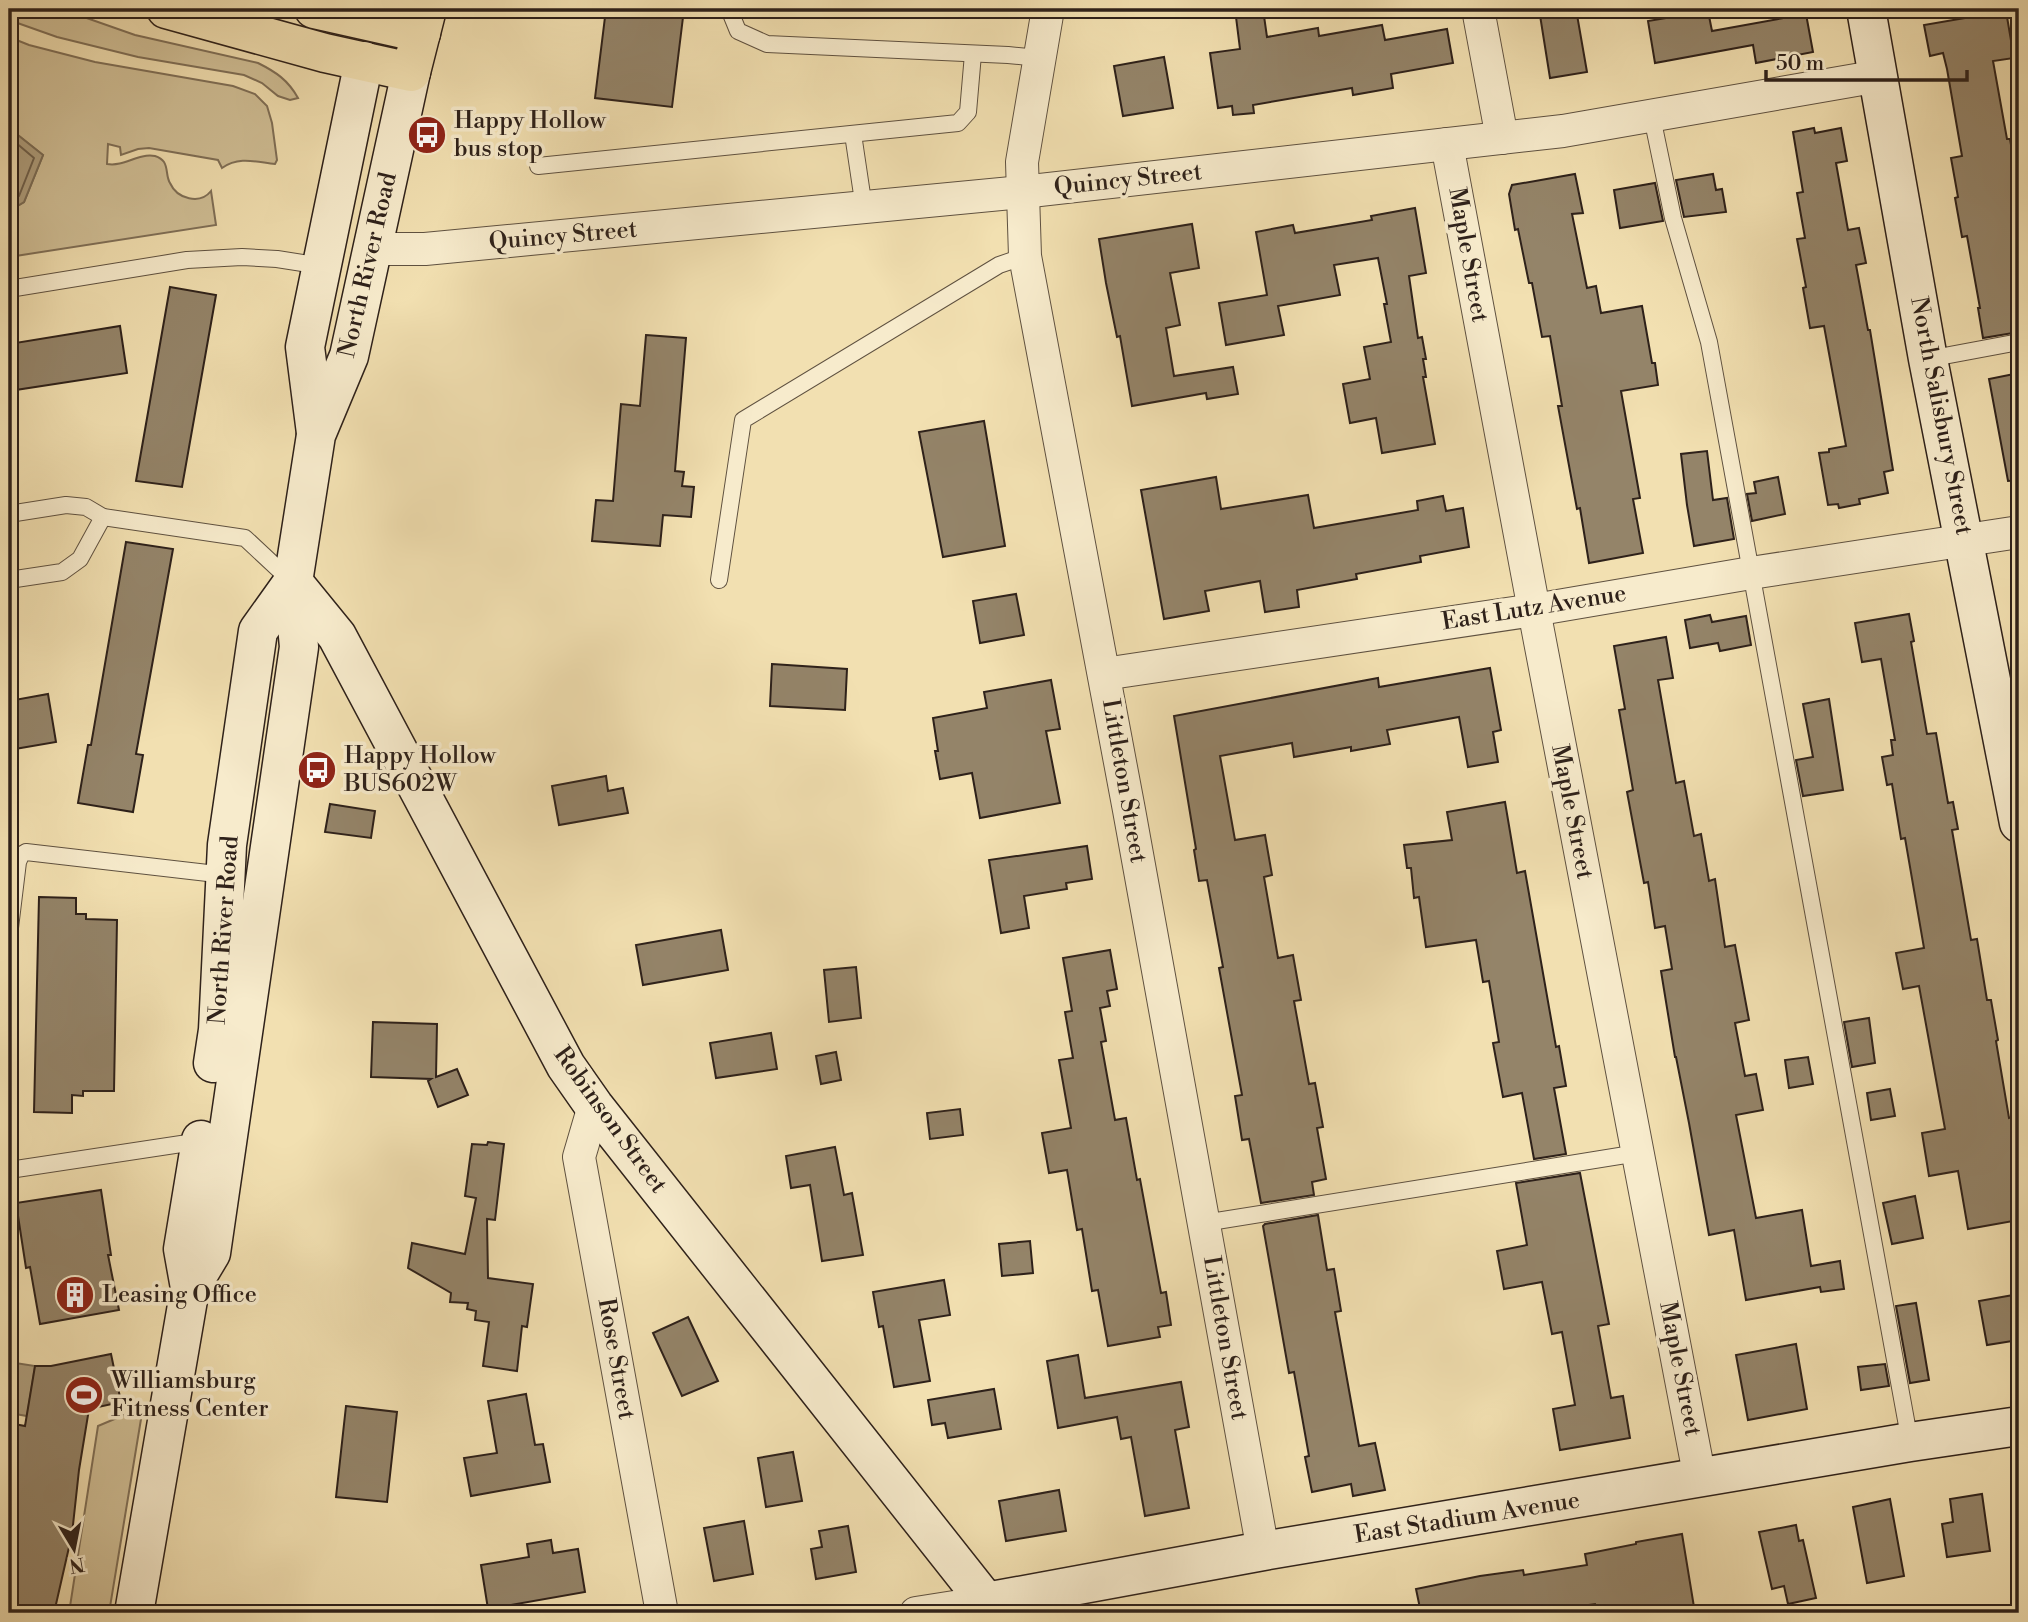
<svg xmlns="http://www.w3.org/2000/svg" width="2028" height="1622" font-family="'Libre Bodoni',serif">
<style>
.green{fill:#d1c097;stroke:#807058;stroke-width:2}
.water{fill:#af9f7e;stroke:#7b6d56;stroke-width:2}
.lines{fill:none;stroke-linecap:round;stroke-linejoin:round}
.shore{stroke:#6e604c;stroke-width:2}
.building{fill:#948469;stroke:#2e211a;stroke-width:2}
.lane-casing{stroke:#5f5140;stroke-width:18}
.street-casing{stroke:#5f5140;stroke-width:34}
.secondary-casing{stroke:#2e211a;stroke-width:41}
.primary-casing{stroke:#2e211a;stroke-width:41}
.lane{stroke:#f7ebcc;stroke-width:16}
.street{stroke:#f7ebcc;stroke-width:32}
.secondary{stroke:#f7ebcc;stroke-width:38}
.primary{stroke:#f2e0b1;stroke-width:38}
.labels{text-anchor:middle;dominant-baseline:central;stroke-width:7;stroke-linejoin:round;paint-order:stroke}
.poi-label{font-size:24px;fill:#2e211a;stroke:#f7ebcc;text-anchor:start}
.street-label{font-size:24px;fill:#2e211a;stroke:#f7ebcc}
</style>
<rect width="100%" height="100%" fill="#f2e0b1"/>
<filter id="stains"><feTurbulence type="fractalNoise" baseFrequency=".00286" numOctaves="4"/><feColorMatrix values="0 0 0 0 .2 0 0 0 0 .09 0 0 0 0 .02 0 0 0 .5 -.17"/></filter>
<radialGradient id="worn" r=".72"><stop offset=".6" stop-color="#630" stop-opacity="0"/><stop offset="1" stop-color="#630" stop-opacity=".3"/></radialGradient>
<g class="green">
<path d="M9,9h52l74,26 123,28c18,9 30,17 40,35l-8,2 -12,-4 -16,-13 -18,-8 -106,-18 -81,-20 -48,-17z"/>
<path d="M9,37l20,8 66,17 138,24 22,8 12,12 5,17 5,37 -2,4c-19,-2 -36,-8 -53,4l-4,-8 -69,-12 -11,1 -17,6 -1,-8 -12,-3 -1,20c18,3 30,-11 48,-8 3,1 7,3 9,6 4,6 2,15 6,21 7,16 30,22 41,8l5,34 -207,32v-46l15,-9 19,-47 -34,-27z"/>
<path d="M143,1407l-34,206h-40l29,-187z"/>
</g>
<g class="water">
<path d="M9,128l34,27 -19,47 -15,9z"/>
<path d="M9,1362l26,4 -8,50 -18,-3z"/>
</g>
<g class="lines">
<path class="shore" d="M9,137l25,21 -15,38 -10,7"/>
</g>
<g class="building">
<path d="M606,9h78l-12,98 -77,-9z"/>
<path d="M1235,9h28l4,28 51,-9 1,8 63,-11 3,15 62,-11 6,34 -62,11 2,14 -40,7 -1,-7 -99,17 1,8 -21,2 -1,-9 -14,2 -8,-55 30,-4z"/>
<path d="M1539,9h37l11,63 -37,6z"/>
<path d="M1708,11l4,20 94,-17 7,38 -57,11 -3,-18 -98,18 -7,-42z"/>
<path d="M2006,11l8,47 -21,3 14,78h3l9,53v140l-36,6 -5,-30h2l-13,-72 -5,1 -7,-39 3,-1 -7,-39 11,-2 -15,-87 -4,-16 -13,3 -6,-31z"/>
<path d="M1164,57l9,51 -50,8 -9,-50z"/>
<path d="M1814,128l1,5 26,-5 6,33 -11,2 12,67 11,-2 7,35 -10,2 12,65h2l23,140 -9,2 4,21 -29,6 1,5 -21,4 -1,-4 -10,1 -9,-52 10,-1v-3l17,-3 -22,-120 -14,2 -7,-40 3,-1 -9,-48 8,-1 -8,-45 6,-1 -10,-60z"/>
<path d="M1575,174l8,39 -11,1 15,74 9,-2 5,27 41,-7 10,57h3l3,22 -37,6 19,107 -7,1 10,54 -54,10 -9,-55 -3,1 -19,-103h4l-12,-70 -8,1 -10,-54h-3l-11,-54 -3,1 -6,-36 3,-9z"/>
<path d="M1713,174l3,16 6,-1 4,23 -42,5 -8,-37z"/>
<path d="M1655,183l8,38 -43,7 -6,-38z"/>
<path d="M1415,208l11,65 -17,3 9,62 4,-1 4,22h-3l3,18h-3l12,67 -53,9 -6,-35 -26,5 -7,-39 27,-5 -6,-32 27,-5 -7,-38h3l-9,-46 -44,7 6,30 -62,11 6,29 -58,10 -7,-42 48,-8 -11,-63 37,-7 2,8 77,-13 -1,-4z"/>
<path d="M1192,224l7,44 -29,5 10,52 -14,3 8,48 59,-9 5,27 -31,5 -1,-6 -74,13 -12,-70 -3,1 -11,-54 -7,-44z"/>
<path d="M170,287l46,8 -34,192 -46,-6z"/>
<path d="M120,326l7,47 -118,18v-47z"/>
<path d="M646,335l40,3 -11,133 9,1 -2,14 12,1 -3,30 -28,-2 -3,31 -68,-5 4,-41 17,1 8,-97 19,2z"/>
<path d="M2019,373v107l-11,1 -19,-102z"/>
<path d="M984,421l21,125 -62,11 -24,-125z"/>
<path d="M1707,451l6,49 14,-2 7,41 -40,7 -7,-41 -6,-51z"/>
<path d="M1216,477l5,32 87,-14 6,33 104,-18 -1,-9 26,-5 3,15 17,-3 6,39 -49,9 1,6 -65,12 1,5 -60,11 2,17 -34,5 -5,-31 -55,10 4,20 -45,8 -23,-129z"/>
<path d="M1778,477l7,37 -33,7 -5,-27 9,-1 -2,-11z"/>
<path d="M126,542l47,7 -37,205 7,1 -10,57 -55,-9 10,-58h3z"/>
<path d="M1016,594l8,41 -44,8 -7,-42z"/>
<path d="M1909,614l5,27 -3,1 16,92 9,-1 12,70 5,-1 5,27 -6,1 19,110 6,-1 10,61h4l7,40 -2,1 13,77 3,-1 7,43v60l-51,9 -10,-58 -29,5 -7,-43 23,-4 -26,-143 -16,3 -7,-36 28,-5 -19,-110 -4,1 -9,-55 -5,1 -5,-28 11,-2 -2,-15h4l-14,-81 -19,3 -7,-39z"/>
<path d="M1710,615l2,7 34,-6 5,29 -31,6 -2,-8 -28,5 -5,-28z"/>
<path d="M1666,637l7,41 -15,2 18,103 8,-2 10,55 7,-2 8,47 6,-2 10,68 10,-2 14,75 -14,3 10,53 11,-2 7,36 -27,5 20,103 46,-8 9,56 29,-5 4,28 -23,3 -1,-5 -74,13 -12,-70 -25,5 -20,-112 -13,-66h-1l-14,-86 11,-2 -7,-43 -10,2 -7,-46 -4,1 -17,-91 6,-2 -14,-80 6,-1 -11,-63z"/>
<path d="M772,664l75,5 -2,41 -75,-4z"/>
<path d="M1490,668l11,62 -8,2 5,30 -30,5 -9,-50 -72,13 3,14 -39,7v-4l-57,10 -2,-14 -72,13 15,84 30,-5 7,40 -8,2 14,81 15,-3 8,45 -7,1 15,83 6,-1 8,44 -6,1 9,51 -14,3 2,13 -53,8 -12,-64 -7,1 -7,-44 7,-1 -23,-127 4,-1 -16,-87 -8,1 -5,-31 2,-1 -22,-133 204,-38 1,9z"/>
<path d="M1051,680l9,49 -14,2 14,72 -80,15 -8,-45 -32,6 -5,-28h3l-5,-33 54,-10 -3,-16z"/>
<path d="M48,694l8,48 -47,8v-49z"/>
<path d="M1829,699l14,91 -40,6 -7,-36 17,-3 -10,-53z"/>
<path d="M606,776l2,15 15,-3 5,25 -69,12 -7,-39z"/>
<path d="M1505,802l12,71 8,-2 31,176 3,-1 7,40 -12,2 12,66 -32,5 -12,-66 -19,4 -10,-54 6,-1 -10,-61 -6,1 -7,-42 -50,7 -7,-50 -5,1 -3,-30h-4l-3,-23 48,-5 -5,-28z"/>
<path d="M330,804l45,7 -4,27 -46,-6z"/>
<path d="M1087,846l5,33 -26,4 1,6 -43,7 5,32 -28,5 -12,-73z"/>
<path d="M39,897l37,1v16h10v5l31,1 -3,171h-31v5l-11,-1v18l-38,-1z"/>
<path d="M721,930l7,40 -85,15 -7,-40z"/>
<path d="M1110,950l7,39 -10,2 3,15 -10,2 6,33 -5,1 14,78 11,-2 11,62 3,-1 21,114 5,-1 5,33 -13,2 2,10 -52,9 -10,-56 -6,1 -10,-62 -5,1 -10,-60 -18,3 -7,-40 29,-5 -12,-68 14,-2 -8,-46 7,-1 -9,-53z"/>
<path d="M856,967l5,51 -32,4 -5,-52z"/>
<path d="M1869,1018l6,45 -23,4 -8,-45z"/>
<path d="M373,1022l64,2 -1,53 21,-8 11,26 -30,12 -10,-26 3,-2 -60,-2z"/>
<path d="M771,1033l6,36 -61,9 -6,-35z"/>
<path d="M836,1052l5,28 -20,4 -5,-28z"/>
<path d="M1808,1057l5,27 -24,4 -4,-28z"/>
<path d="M1890,1089l5,27 -24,4 -4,-27z"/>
<path d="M960,1109l3,26 -33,4 -3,-26z"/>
<path d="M488,1142l16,2 -9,76 -8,-1 1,59 45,6 -6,43 -5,-1 -5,45 -34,-5 6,-44 -14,-2 1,-9 -9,-2 1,-6 -18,-1 1,-9 -43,-25 4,-25 53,11 11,-56 -11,-2 7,-52 15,1z"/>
<path d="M835,1147l9,48 8,-2 11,62 -41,6 -12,-76 -19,3 -5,-32z"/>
<path d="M1580,1173l29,151 -11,2 13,72 12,-2 7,42 -70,12 -7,-41 22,-4 -13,-73 -10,2 -10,-52 -38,7 -7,-38 30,-6 -11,-62z"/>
<path d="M101,1190l10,65h-3l11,55 -79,14 -10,-57 -4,1 -10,-65z"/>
<path d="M1915,1196l8,42 -31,6 -9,-41z"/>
<path d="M1318,1215l9,55 7,-1 7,42 -6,1 24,134 16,-3 10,47 -32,6 -2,-12 -39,8 -7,-35 4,-1 -15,-84 -5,1 -26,-147 2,-2z"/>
<path d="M1030,1241l3,32 -31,3 -3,-32z"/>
<path d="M944,1280l6,35 -31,5 11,61 -36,6 -11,-61 -4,1 -6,-35z"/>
<path d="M2019,1294v46l-32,5 -8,-44z"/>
<path d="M1916,1303l13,77 -19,3 -14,-77z"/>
<path d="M688,1317l30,64 -36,15 -29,-63z"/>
<path d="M1796,1344l11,65 -59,11 -12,-65z"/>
<path d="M111,1354l10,48 -32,7 -10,61 -7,64 -18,79h-45v-190l16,3 10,-60h16z"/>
<path d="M1078,1355l7,43 96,-16 8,45 -14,3 14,78 -44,8 -14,-79 -10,2 -4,-22 -59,11 -11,-67z"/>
<path d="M1885,1364l4,22 -28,4 -3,-23z"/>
<path d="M994,1389l7,40 -53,9 -3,-15 -13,2 -4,-25z"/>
<path d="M526,1394l9,51 8,-1 7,38 -79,14 -7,-38 33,-5 -9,-52z"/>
<path d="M346,1406l51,6 -10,90 -51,-5z"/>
<path d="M793,1452l9,49 -36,6 -8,-49z"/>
<path d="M1059,1490l7,41 -60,10 -7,-40z"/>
<path d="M1982,1494l8,57 -43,6 -5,-33 11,-2 -3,-23z"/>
<path d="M1890,1499l14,77 -37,7 -14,-76z"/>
<path d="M744,1521l9,53 -39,7 -10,-53z"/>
<path d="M1796,1525l3,16 4,-1 13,58 -28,6 -4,-18 -12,3 -13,-57z"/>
<path d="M848,1526l8,46 -40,7 -5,-30 11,-2 -3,-16z"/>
<path d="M1682,1534l12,73 -39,6h-58l-2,-9 -65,9h-109l-5,-24 64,-13 43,-6 1,5 63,-10 -2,-11 51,-10v-2z"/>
<path d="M551,1540l2,13 25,-4 7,43 -97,17 -7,-44 48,-8 -2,-13z"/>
</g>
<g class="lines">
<g class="lane-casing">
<g id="lane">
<path d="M729,9l9,22 29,13 241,11 31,3"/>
<path d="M1652,117l21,101 36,124 201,1100"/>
<path d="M853,134l11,74"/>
<path d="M538,166l420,-43 10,-11 5,-58"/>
<path d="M9,289l178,-29 55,-3 35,2 45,7"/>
<path d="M1928,359l91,-17"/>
<path d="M9,514l57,-9 20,2 17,10 142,21 45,42"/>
<path d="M9,580l53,-8 18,-13 23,-42"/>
<path d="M719,580l24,-160 256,-155 26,-9"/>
<path d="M9,936l9,-74 3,-7 5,-3 199,23"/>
<path d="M16,1169l185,-28"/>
<path d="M1204,1223l434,-70"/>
</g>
</g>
<g class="street-casing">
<g id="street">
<path d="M1048,9l-26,153 3,94 104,554 134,741"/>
<path d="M1478,9l24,129"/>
<path d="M1447,144l87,466 166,869"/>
<path d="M373,249h52l597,-57 541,-61 316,-55"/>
<path d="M1104,674l430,-64 217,-37 268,-41"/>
<path d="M594,1106l-15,51 83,456"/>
<path d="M916,1613l70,-11"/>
</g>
</g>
<g class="secondary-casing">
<g id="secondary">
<path d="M1866,9l62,350 91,464"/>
<path d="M316,433l-11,-86 59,-286"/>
<path d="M293,582l44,54 229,430 28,40 401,507"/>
<path d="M213,1063l5,-33 9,-185 31,-214 35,-49"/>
<path d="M190,1288l21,-35 88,-606 -6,-65 23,-147 33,-79 62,-284"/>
<path d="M986,1602l277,-51 647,-109 109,-16"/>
<path d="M134,1613l56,-325 -7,-39 18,-109"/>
</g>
</g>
<g class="primary-casing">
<g id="primary">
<path d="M166,9l159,44 86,19 16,-63"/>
<path d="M314,9l107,24"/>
</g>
</g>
<use href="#lane" class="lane"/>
<use href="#street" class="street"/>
<use href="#secondary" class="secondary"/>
<use href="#primary" class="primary"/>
</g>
<defs>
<g id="bus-disc" transform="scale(2.0125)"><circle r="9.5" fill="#8f2418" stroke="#f7ebcc"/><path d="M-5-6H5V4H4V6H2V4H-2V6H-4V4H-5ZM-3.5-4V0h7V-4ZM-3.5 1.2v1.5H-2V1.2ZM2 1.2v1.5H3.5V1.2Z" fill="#fff"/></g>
<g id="building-disc" transform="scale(2.0125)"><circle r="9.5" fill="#8f2418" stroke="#f7ebcc"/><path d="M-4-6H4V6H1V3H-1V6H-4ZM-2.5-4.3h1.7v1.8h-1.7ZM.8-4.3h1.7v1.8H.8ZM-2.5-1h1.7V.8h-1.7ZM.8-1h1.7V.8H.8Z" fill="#fff"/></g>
<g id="stadium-disc" transform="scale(2.0125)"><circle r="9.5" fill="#8f2418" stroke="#f7ebcc"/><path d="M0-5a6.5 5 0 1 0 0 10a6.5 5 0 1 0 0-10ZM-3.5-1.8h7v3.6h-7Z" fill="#fff"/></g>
</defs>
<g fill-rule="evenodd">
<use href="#bus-disc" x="427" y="135"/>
<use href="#bus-disc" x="317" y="770"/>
<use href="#building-disc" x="75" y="1295"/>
<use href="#stadium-disc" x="84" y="1395"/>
</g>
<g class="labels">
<g class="poi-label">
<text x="454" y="121">Happy Hollow<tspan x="454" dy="28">bus stop</tspan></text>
<text x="344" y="756">Happy Hollow<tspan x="344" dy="28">BUS602W</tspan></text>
<text x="102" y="1295">Leasing Office</text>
<text x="111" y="1381">Williamsburg<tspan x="111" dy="28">Fitness Center</tspan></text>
</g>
<g class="street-label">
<text transform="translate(1128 180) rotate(-6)">Quincy Street</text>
<text transform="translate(563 236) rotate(-5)">Quincy Street</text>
<text transform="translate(1468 255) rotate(80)">Maple Street</text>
<text transform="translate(368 265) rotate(-77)">North River Road</text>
<text transform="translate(1941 416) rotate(79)">North Salisbury Street</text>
<text transform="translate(1534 608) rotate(-9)">East Lutz Avenue</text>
<text transform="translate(1124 781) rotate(80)">Littleton Street</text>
<text transform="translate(1572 812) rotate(79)">Maple Street</text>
<text transform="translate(224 930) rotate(-86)">North River Road</text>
<text transform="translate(610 1120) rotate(54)">Robinson Street</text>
<text transform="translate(1225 1338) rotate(80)">Littleton Street</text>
<text transform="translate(616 1359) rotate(80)">Rose Street</text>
<text transform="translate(1680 1369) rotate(79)">Maple Street</text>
<text transform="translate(1467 1518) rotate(-9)">East Stadium Avenue</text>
</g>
</g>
<rect width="2028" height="1622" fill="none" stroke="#f2e0b1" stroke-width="35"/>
<rect x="10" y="10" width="2007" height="1601" fill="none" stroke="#2e211a" stroke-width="3.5"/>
<rect x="18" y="18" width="1993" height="1587" fill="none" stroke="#2e211a" stroke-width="2"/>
<g transform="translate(74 1549) rotate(170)" stroke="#f7ebcc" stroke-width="5" paint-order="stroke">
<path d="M0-5L12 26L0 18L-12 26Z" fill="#2e211a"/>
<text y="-10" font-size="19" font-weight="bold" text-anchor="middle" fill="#2e211a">N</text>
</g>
<path d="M1766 70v10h201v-10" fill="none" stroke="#2e211a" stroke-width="3.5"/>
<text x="1776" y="70" font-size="21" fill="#2e211a" stroke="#f7ebcc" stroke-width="5" paint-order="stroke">50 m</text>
<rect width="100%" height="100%" filter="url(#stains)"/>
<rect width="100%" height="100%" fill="url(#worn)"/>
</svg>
